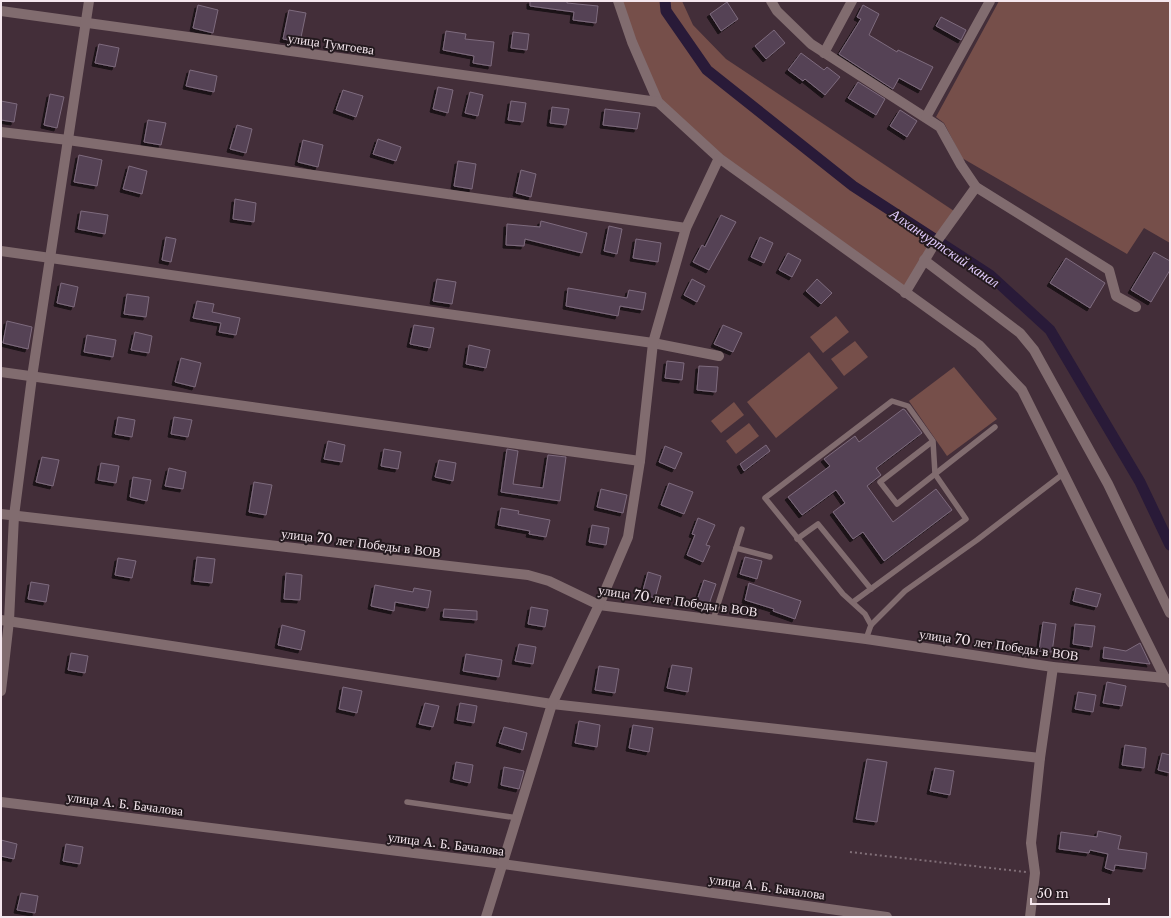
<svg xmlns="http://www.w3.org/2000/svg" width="1171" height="918" font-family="'Libre Baskerville',serif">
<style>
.green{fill:#764f4a}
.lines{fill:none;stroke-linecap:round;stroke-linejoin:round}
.canal{stroke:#291a38;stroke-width:11}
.building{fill:#544254;stroke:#7e6b7e;filter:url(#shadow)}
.path{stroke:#816f78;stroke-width:2;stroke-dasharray:2 3;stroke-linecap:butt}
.lane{stroke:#816c6f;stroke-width:5.5}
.street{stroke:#816c6f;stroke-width:10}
.labels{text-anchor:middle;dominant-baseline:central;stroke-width:4;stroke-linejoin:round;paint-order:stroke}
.street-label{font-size:13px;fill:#f5e7ee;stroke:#23191e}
.water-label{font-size:14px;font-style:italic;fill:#e3cdff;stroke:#23191e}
</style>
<defs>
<filter id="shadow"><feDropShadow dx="-3" dy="3" stdDeviation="0" flood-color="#0009"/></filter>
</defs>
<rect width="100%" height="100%" fill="#432e39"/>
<g class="green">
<path d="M618,1h64l11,24 33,34 231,154 -52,80 -186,-135 -61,-56z"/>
<path d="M999,1h171v242l-26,-15 -17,26 -165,-96 -18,-35 -8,-6z"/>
<path d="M836,316l13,16 -26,21 -13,-16z"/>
<path d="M855,341l13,16 -24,19 -13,-17z"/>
<path d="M809,352l29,36 -62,50 -29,-36z"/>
<path d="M954,367l43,52 -50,37 -38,-55z"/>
<path d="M734,402l10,13 -23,18 -10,-12z"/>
<path d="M749,423l10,13 -23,18 -10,-13z"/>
</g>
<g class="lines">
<path class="canal" d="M665,1l1,10 41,59 146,116 137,89 60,55 90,152 30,63"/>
</g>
<g class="building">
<path d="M530,1h37v2l31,3 -2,17 -23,-3 1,-8 -44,-6z"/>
<path d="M727,2l11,17 -17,12 -11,-17z"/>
<path d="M198,5l20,5 -5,23 -20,-5z"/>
<path d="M863,5l16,9 -10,21 28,17 1,-2 35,17 -12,23 -22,-12 -6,11 -54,-35 22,-35 -4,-2z"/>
<path d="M289,10l17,3 -6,29 -17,-3z"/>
<path d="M941,17l25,13 -5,10 -25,-14z"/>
<path d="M774,30l11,13 -19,16 -11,-13z"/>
<path d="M446,31l20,3 -1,5 29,3 -3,24 -18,-3 1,-7 -31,-6z"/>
<path d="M513,32l16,2 -2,16 -16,-2z"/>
<path d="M99,44l20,4 -4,19 -20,-4z"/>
<path d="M801,53l23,17 3,-3 13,10 -15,18 -20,-16 -2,2 -15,-11z"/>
<path d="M190,70l27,6 -3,16 -28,-6z"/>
<path d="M858,82l27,17 -9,16 -28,-17z"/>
<path d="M438,87l15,3 -5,23 -15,-4z"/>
<path d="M343,90l20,6 -7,21 -20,-7z"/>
<path d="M470,92l13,3 -5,21 -13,-3z"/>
<path d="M50,94l14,3 -7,31 -13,-3z"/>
<path d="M1,101l16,3 -3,18 -13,-2z"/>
<path d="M511,101l15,2 -3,19 -15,-2z"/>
<path d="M552,107l17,2 -3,16 -16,-2z"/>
<path d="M605,109l35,4 -3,16 -34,-4z"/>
<path d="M900,110l17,11 -10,16 -17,-11z"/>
<path d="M148,120l18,3 -5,22 -17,-3z"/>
<path d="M237,125l15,4 -6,24 -16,-4z"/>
<path d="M378,139l23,8 -5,14 -23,-7z"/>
<path d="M303,140l20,5 -5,22 -20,-5z"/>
<path d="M79,155l23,5 -5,26 -23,-4z"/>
<path d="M458,161l18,3 -4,25 -18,-3z"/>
<path d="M129,166l18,5 -5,23 -19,-5z"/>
<path d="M521,170l15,4 -5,23 -15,-4z"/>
<path d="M235,199l21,4 -2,19 -21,-3z"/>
<path d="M81,211l27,4 -3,19 -27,-5z"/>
<path d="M721,215l15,7 -27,48 -16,-8 9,-17 3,2z"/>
<path d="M541,221l46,12 -5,20 -57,-14 -1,7 -18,-1 1,-21 33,3z"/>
<path d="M609,226l13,3 -5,25 -13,-3z"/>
<path d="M166,237l10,2 -5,23 -9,-2z"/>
<path d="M760,237l13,6 -9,20 -13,-6z"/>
<path d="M636,239l25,4 -3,19 -25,-4z"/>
<path d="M1154,252l16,9v9l-19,32 -20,-12z"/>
<path d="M788,253l13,7 -9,17 -13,-7z"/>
<path d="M1066,258l39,25 -15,25 -40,-25z"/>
<path d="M437,279l19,3 -4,22 -19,-3z"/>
<path d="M692,279l13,7 -8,16 -13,-7z"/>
<path d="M817,279l15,14 -11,11 -15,-13z"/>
<path d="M61,283l17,4 -4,20 -17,-4z"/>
<path d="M568,288l59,10 2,-8 17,3 -3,17 -23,-4 -2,10 -52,-10z"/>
<path d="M127,294l22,3 -3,20 -22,-3z"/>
<path d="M197,301l17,3 -2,8 28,6 -4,17 -17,-3 2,-9 -28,-5z"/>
<path d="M7,321l25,6 -4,22 -25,-6z"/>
<path d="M414,325l20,3 -4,20 -20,-4z"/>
<path d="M723,325l19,8 -9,19 -19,-8z"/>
<path d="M135,332l17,4 -3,17 -18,-3z"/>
<path d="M87,335l29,5 -3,17 -29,-5z"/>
<path d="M469,345l21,5 -4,18 -20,-4z"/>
<path d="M181,358l20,5 -6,24 -20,-5z"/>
<path d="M667,361l17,2 -2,17 -17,-2z"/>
<path d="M699,366l19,1 -2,25 -19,-2z"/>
<path d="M903,409l2,1 17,23 -46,35 5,7 -14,11 26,36 43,-33 16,21 -68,51 -21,-29 -10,7 -20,-27 12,-9 -9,-13 -34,25 -14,-18 42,-31 -6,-7 31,-23 4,6z"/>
<path d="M118,417l17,3 -3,17 -17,-3z"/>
<path d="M174,417l18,3 -4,17 -17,-3z"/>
<path d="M328,441l17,4 -3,17 -18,-3z"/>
<path d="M766,445l4,6 -26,20 -4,-7z"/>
<path d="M665,446l17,7 -7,16 -16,-7z"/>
<path d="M384,449l17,3 -3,17 -17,-3z"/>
<path d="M507,449l11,2 -5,33 30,4 5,-33 18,2 -6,44 -59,-9z"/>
<path d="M42,457l17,3 -6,26 -17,-4z"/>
<path d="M439,460l17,3 -3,18 -18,-4z"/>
<path d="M101,463l18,3 -3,17 -18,-3z"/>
<path d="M169,468l17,4 -3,17 -18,-3z"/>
<path d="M133,477l18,3 -4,21 -17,-4z"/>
<path d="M254,482l18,3 -6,30 -17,-3z"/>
<path d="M669,483l24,9 -9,22 -23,-9z"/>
<path d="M601,489l26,6 -4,18 -26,-6z"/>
<path d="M501,508l18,3 -1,3 32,6 -4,17 -17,-3 1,-3 -32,-6z"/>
<path d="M698,518l17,7 -9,20 4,1 -7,16 -16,-7 8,-20 -3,-1z"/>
<path d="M592,525l17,3 -3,17 -17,-3z"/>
<path d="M197,557l18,2 -3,24 -18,-2z"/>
<path d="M745,557l17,4 -5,18 -17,-5z"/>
<path d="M118,558l18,3 -4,17 -17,-3z"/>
<path d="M648,572l13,4 -6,22 -13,-4z"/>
<path d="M286,573l16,2 -2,25 -16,-1z"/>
<path d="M704,580l12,4 -9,26 -12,-4z"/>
<path d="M31,582l18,3 -3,17 -18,-3z"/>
<path d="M749,583l52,18 -6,18 -22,-8 1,-2 -29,-9z"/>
<path d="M375,585l38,7 1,-4 17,3 -3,17 -33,-6 -1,9 -23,-5z"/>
<path d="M1076,588l25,6 -4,13 -24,-6z"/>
<path d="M531,607l17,3 -3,17 -17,-3z"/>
<path d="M444,609l33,2v9l-34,-3z"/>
<path d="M1043,622l13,2 -4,28 -13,-1z"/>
<path d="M1075,624l20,2 -3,21 -19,-3z"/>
<path d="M282,625l23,6 -4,19 -23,-5z"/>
<path d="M1140,643l10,21 -47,-6 1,-11 22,4z"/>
<path d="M519,644l17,3 -3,17 -18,-3z"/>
<path d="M71,653l17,3 -3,17 -17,-3z"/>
<path d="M466,654l36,6 -3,17 -36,-6z"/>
<path d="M672,665l20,3 -4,24 -21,-4z"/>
<path d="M599,666l20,3 -4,24 -20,-3z"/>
<path d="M1107,682l19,4 -4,20 -19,-3z"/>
<path d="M343,687l19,4 -5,22 -18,-4z"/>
<path d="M1078,692l18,3 -3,17 -18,-3z"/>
<path d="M425,703l14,3 -6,21 -14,-3z"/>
<path d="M460,703l17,3 -3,17 -17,-3z"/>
<path d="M579,721l21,4 -3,22 -22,-4z"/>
<path d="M633,725l20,3 -4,24 -20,-4z"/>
<path d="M504,727l23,6 -4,17 -24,-7z"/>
<path d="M1125,745l21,3 -2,20 -22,-3z"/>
<path d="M1162,753l8,2v18l-12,-3z"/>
<path d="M867,759l20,3 -10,60 -21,-3z"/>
<path d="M456,762l17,3 -3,18 -17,-4z"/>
<path d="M504,767l20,4 -5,18 -18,-4z"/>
<path d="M935,768l19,3 -4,24 -20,-4z"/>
<path d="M1098,831l23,5 -3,13 29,4 -2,16 -30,-4 -1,6 -9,-3 3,-14 -18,-4 -1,3 -30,-4 2,-17 36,5z"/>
<path d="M1,840l16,4 -3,15 -13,-3z"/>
<path d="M66,844l17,3 -3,17 -17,-3z"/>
<path d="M21,893l17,3 -3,17 -18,-3z"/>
</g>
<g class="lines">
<path class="path" d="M850,852l176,20"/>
<g class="lane">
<path d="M797,539l21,-15 53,65"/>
<path d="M736,548l34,9"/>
<path d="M853,602l113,-83 -31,-45 60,-47"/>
<path d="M713,620l29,-91"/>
<path d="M871,625l-6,-11 -22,-20 -78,-96 127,-97 16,5 25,35 -53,41 17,22 38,-30 -2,-33"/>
<path d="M866,639l5,-14 34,-34 72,-51 86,-66"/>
<path d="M1165,678l5,7"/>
<path d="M407,802l111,16"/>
</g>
<g class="street">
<path d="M618,1l14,41 26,60 61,56 260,187 43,45 143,288"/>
<path d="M771,1l6,10 34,33 129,83 21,38 15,22 133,83 7,26 20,11"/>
<path d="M1,11l657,91"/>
<path d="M824,53l28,-52"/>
<path d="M926,117l64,-116"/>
<path d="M1,132l67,8 618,88"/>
<path d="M1,251l652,92 66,13"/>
<path d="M924,260l96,73 14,17 74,134 62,129"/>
<path d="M905,293l27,-45 44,-61"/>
<path d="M1,372l639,89"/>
<path d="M1,514l527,61 21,6 50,24 267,34 187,28 112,11"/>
<path d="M1,620l551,84 488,54"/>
<path d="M1,691l8,-70 5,-105 18,-139 57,-376"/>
<path d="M1,802l502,62 384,53"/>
<path d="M486,917l66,-213 47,-99 29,-68 12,-76 13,-118 33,-115 33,-70"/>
<path d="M1030,917l5,-44 -4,-30 9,-85 13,-91"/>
</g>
</g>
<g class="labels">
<g class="street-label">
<text transform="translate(331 44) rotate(8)">улица Тумгоева</text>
<text transform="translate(361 543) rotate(7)">улица 70 лет Победы в ВОВ</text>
<text transform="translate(678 601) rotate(8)">улица 70 лет Победы в ВОВ</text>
<text transform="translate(999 645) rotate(8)">улица 70 лет Победы в ВОВ</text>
<text transform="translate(125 804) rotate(7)">улица А. Б. Бачалова</text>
<text transform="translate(446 844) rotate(7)">улица А. Б. Бачалова</text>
<text transform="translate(767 887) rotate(8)">улица А. Б. Бачалова</text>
</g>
<g class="water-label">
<text transform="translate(945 248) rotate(34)">Алханчуртский канал</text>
</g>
</g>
<rect width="1171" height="918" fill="none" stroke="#f5e7ee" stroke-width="4"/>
<path d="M1031 898v6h78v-6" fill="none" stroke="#f5e7ee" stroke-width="2"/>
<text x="1037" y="898" font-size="12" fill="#f5e7ee" stroke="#23191e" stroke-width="3" paint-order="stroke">50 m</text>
</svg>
